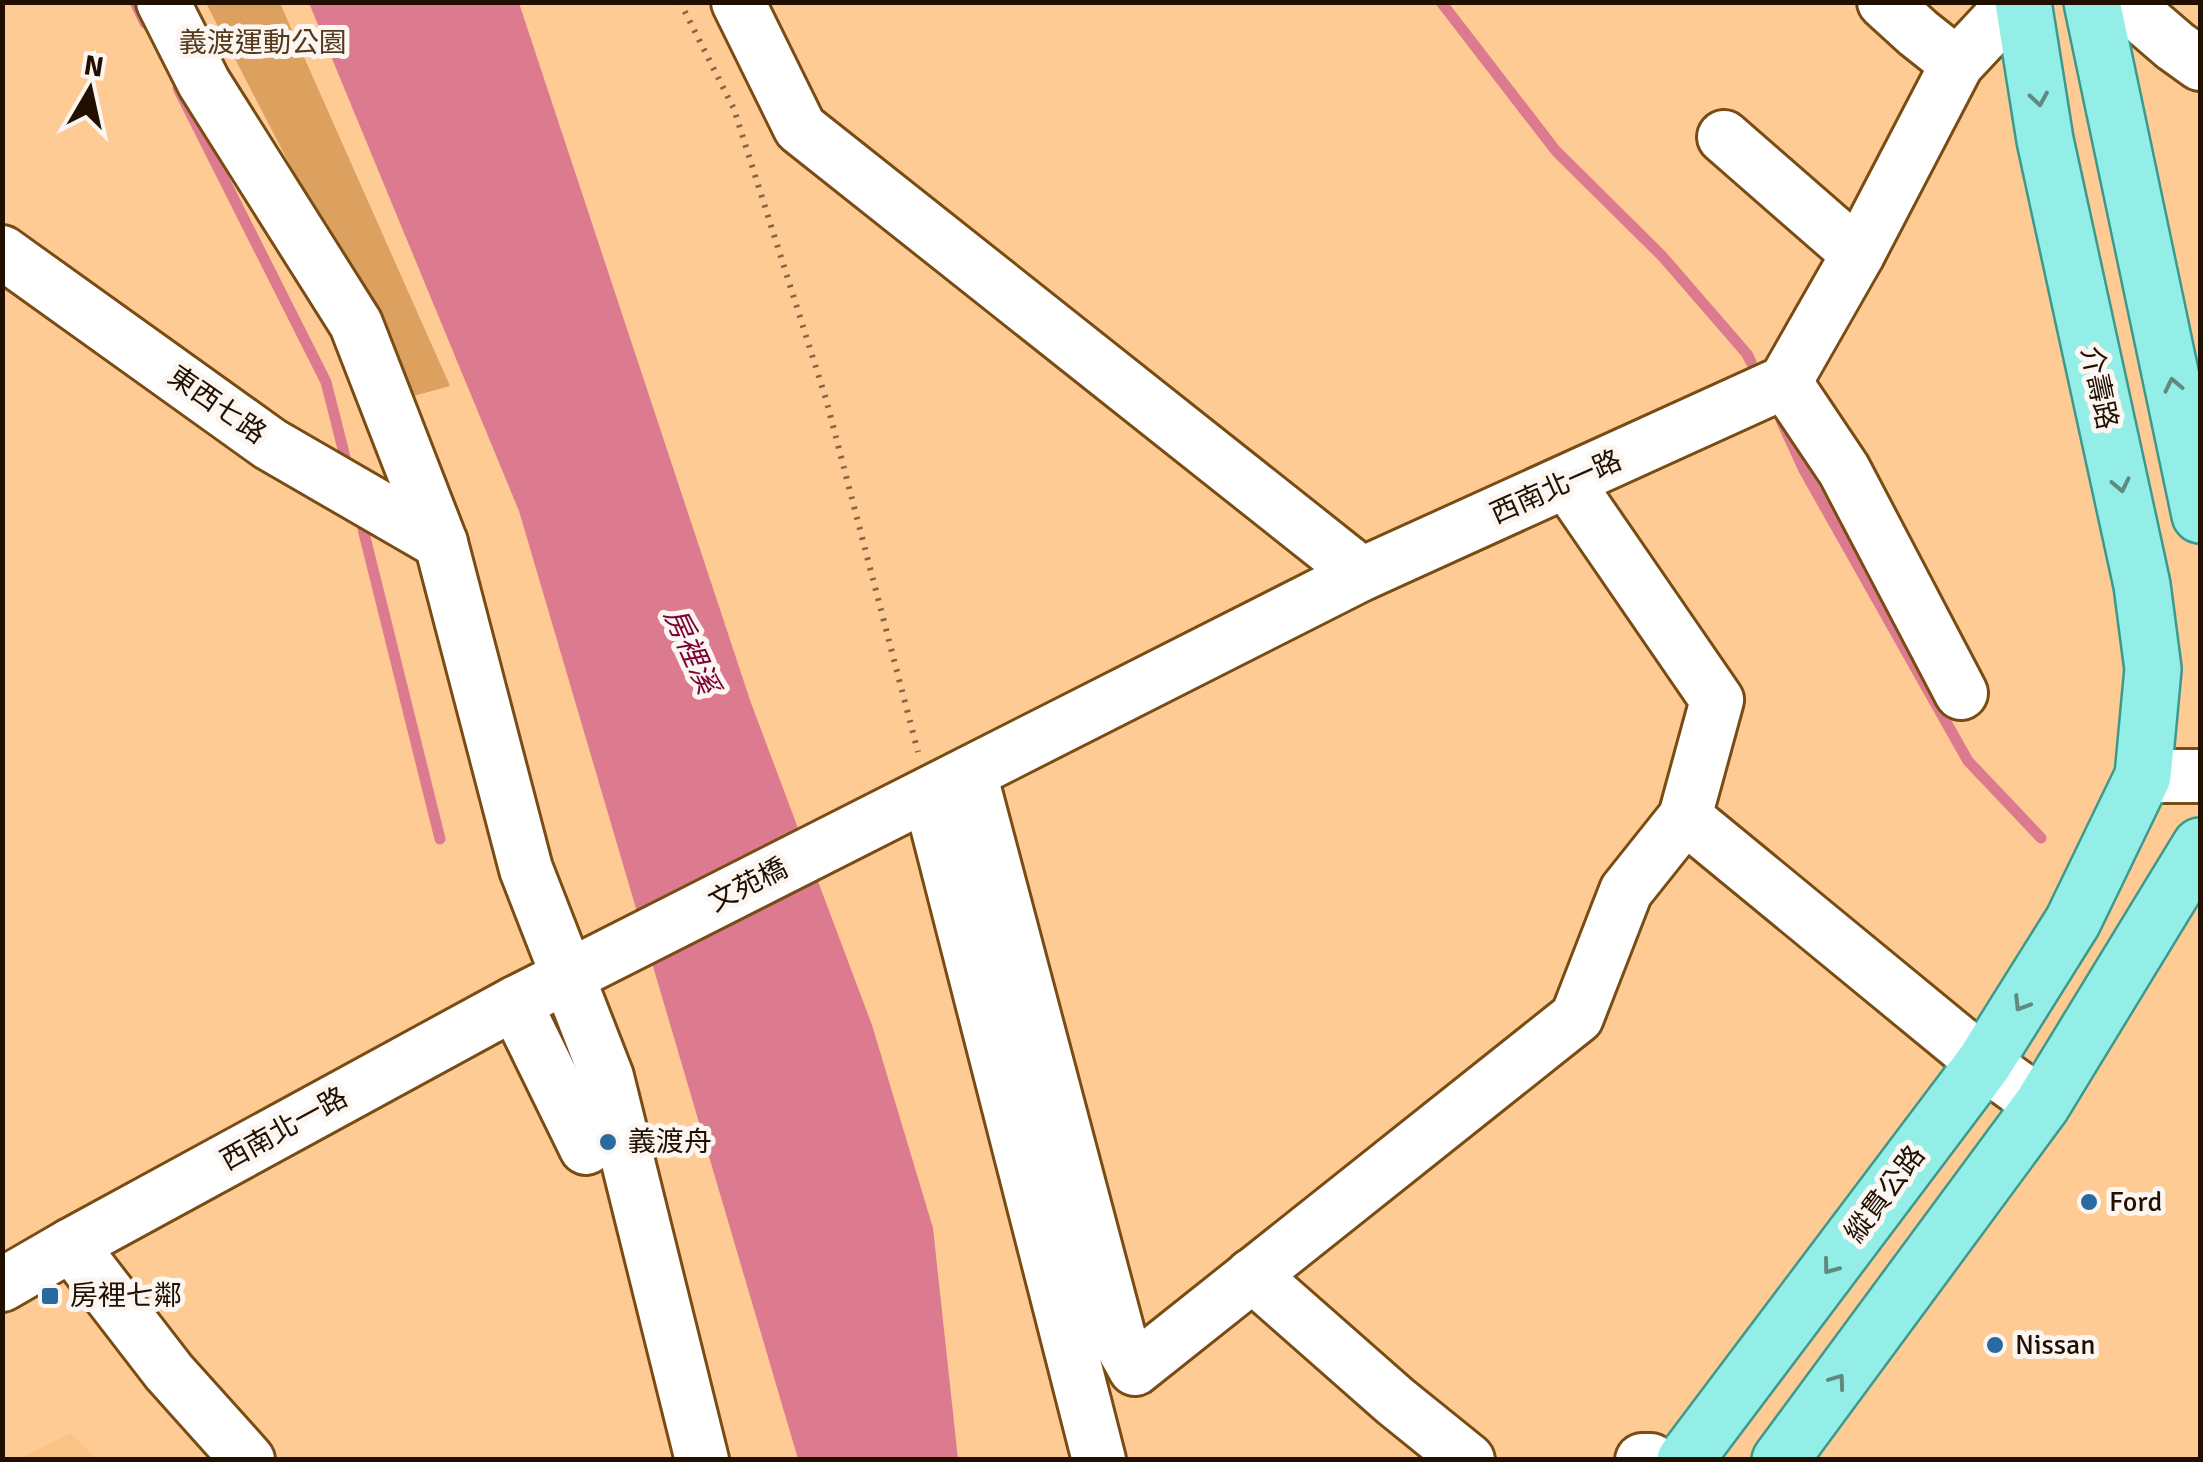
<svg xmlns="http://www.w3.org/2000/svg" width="2203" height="1462" font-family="Signika,'Noto Sans TC',sans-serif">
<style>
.built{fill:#fbc286}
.green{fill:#dca05f}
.water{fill:#dc7b90}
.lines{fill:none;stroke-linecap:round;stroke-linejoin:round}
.stream{stroke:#dc7b90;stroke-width:11}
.minor-casing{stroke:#794c14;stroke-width:58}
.major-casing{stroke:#3c998c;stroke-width:60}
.path{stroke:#876544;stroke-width:6;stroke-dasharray:2.5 8;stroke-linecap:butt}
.minor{stroke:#fff;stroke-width:52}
.major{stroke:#93eee7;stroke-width:55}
.oneway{stroke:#608a7f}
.poi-dot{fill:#296aa0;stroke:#fbf6f1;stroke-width:4}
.labels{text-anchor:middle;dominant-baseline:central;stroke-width:10;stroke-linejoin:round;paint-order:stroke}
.park-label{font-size:28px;fill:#55391a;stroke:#fbf6f1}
.street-label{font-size:28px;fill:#210f00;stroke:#fbf6f1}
.poi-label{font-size:28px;fill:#210f00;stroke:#fbf6f1;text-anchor:start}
.water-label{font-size:30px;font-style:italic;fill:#7d0234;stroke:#fbf6f1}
</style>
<rect width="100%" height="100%" fill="#ffcb95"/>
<path class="built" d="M71,1433l25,26h-78z"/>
<path class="green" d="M206,3h74l170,383 -40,11z"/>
<path class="water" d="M309,3h210l232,700 121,322 61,203 25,231h-160l-279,-948z"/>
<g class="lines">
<g class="stream">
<path d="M135,2l10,21"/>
<path d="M1441,2l115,149 106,105 85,98 4,8"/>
<path d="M178,88l148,294 19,75"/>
<path d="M1781,420l23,50 164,291 73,77"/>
<path d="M363,529l77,310"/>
</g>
<g class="minor-casing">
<g id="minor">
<path d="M163,2l41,81 152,241 85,219 85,326 81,208 95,383"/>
<path d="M738,2l62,126 562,446"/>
<path d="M1884,2l34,31 39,31"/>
<path d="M2124,2l51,44 25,18"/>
<path d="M1724,137l134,117"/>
<path d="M2,252l268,192 171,99"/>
<path d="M1785,382l59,88 117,223"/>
<path d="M970,773l151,571 14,25 442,-352 49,-126 59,-74 32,-117 -150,-218"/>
<path d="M2143,776h57"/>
<path d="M929,794l170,666"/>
<path d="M1685,817l299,246 58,42"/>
<path d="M515,1003l71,145"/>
<path d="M71,1245l98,127 79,88"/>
<path d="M1252,1275l143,126 73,59"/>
<path d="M2,1285l69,-40 444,-242 847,-429 423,-192 73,-128 99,-190 58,-62"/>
<path d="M1642,1460h9"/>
</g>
</g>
<g class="major-casing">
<g id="major">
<path d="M2092,2l108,513"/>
<path d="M1685,1460l299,-397 89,-142 70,-145 10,-107 -11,-84 -97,-445 -22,-138"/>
<path d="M1780,1460l262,-355 158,-259"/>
</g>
</g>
<path class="path" d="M680,2l54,107 92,290 92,353"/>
<use href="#minor" class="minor"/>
<use href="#major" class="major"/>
</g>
<defs><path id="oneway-chevron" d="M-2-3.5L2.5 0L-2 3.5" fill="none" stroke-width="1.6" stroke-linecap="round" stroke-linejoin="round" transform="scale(2.5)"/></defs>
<g class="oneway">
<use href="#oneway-chevron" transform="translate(2039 99) rotate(81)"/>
<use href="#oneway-chevron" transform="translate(2173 385) rotate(-102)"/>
<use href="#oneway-chevron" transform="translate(2121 485) rotate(78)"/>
<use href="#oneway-chevron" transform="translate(2021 1004) rotate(122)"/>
<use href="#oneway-chevron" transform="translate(1830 1267) rotate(127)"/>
<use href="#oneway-chevron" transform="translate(1838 1381) rotate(-54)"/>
</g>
<g class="poi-dot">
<circle cx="608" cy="1142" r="10"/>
<circle cx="2089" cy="1202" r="10"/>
<rect x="40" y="1286" width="20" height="20" rx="5"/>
<circle cx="1995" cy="1345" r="10"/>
</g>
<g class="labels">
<g class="park-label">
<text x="263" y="43">義渡運動公園</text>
</g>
<g class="street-label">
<text transform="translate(2099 388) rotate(78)">介壽路</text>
<text transform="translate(217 405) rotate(35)">東西七路</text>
<text transform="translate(1556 487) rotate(-24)">西南北一路</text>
<text transform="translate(748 885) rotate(-27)">文苑橋</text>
<text transform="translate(284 1129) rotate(-29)">西南北一路</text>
<text transform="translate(1885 1194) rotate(-53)">縱貫公路</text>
</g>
<g class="poi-label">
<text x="628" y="1142">義渡舟</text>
<text x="2109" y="1202">Ford</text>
<text x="70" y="1296">房裡七鄰</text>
<text x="2015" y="1345">Nissan</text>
</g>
<g class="water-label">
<text transform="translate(691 651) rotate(66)">房裡溪</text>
</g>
</g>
<rect width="2203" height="1462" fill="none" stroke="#210f00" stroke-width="10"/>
<g transform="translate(90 90) rotate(9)" stroke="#fbf6f1" stroke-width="8" paint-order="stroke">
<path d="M0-8L18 38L0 25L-18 38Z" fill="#210f00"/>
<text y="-15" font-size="28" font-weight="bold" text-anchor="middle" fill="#210f00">N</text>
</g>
</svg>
